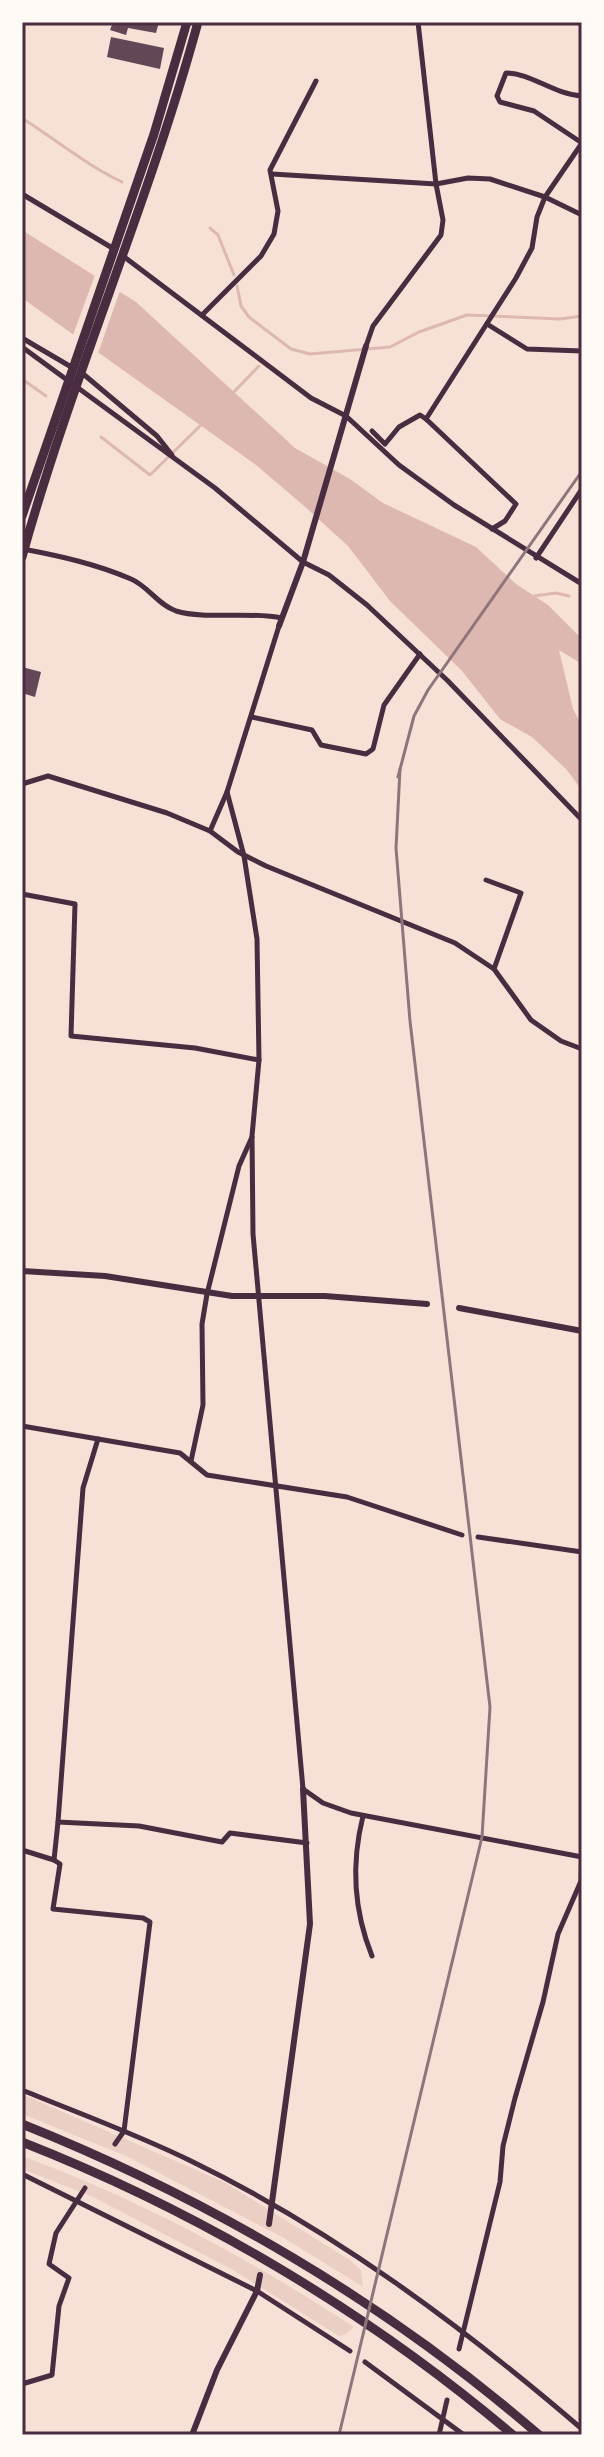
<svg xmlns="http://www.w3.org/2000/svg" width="604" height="2457" font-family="'Exo 2',sans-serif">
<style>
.green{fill:#ebcfc5}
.water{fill:#dcb8b0}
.pier{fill:#f7e1d7}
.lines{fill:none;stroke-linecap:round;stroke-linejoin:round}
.stream{stroke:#dcb8b0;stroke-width:3}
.building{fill:#644757}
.minor{stroke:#4a2c40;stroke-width:5}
.tertiary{stroke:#4a2c40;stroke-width:6}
.trunk{stroke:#4a2c40;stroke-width:9}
.motorway{stroke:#4a2c40;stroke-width:9}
.rail{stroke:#8f747c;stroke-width:3}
.neatline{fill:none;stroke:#4a2c40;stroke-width:3}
</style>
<rect width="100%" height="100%" fill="#f7e1d7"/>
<g class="green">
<path d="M22,2094l204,89 124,77 11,10 2,17 -79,-49 -158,-82 -104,-42z"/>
<path d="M22,2156c117,43 228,103 332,171l-9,8 -6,1 -106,-66 -140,-73 -71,-28z"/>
</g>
<path class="water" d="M22,230l114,72 159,146 55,31 33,24 93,44 40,37 32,21 34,34v25l-23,-14 14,59 9,17v64l-16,-21 -34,-32 -32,-18 -38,-48 -72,-70 -42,-55 -45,-41 -47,-40 -234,-167z"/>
<path class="pier" d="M96,272l25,16 -24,68 -25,-18z"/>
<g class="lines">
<g class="stream">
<path d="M22,118c34,22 63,46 100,64"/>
<path d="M210,228l8,7 16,40"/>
<path d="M237,286l4,20 8,11 42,32 19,5 80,-7 29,-15 48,-17 93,4 22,-3"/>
<path d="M22,379l24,17"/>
<path d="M231,395l28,-29"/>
<path d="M101,437l49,38 53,-52"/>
<path d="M534,596l22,-3 13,3"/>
</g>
</g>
<g class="building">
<path d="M113,22h46l-3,11 -28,-5 -2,7 -16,-5z"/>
<path d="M111,37l53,11 -4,21 -53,-12z"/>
<path d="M22,667l19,5 -6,25 -13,-4 3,-12z"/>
</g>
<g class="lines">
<g class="minor">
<path d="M272,174l164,10 32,-6 22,1 55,18 37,18"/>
<path d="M22,194l92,55"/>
<path d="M123,256l188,142 35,18 53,49 55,40 128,79"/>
<path d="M202,315l59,-59 13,-22 4,-23 -8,-41 46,-89"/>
<path d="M487,324l40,25 55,2"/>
<path d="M22,338l51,30"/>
<path d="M366,346l7,-20 68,-91 2,-15 -7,-36 -18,-162"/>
<path d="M22,347l193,141 88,74 26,13 38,30 81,76 134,139"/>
<path d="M82,373l75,63 15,19"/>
<path d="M372,431l13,13 14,-17 21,-12 6,4"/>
<path d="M492,529l13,-8 11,-17 -90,-85 90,-141 16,-30 5,-31 8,-20 37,-54 -48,-32 -34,-9 -3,-6 9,-23c25,0 47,21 76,23"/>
<path d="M23,549c37,7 73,15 108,30 17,7 27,26 45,32 30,9 72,0 106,7"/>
<path d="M536,558l46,-69"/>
<path d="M279,626l-52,166 17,64 13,83 2,121 -7,76 1,98 50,555 20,14 28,10 231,44"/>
<path d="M252,717l60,13 9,15 45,9 7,-5 11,-44 36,-51"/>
<path d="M22,784l26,-8 119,37 43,18 28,21 28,14 189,77 39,26 37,51 30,21 21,8"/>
<path d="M210,831l17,-39"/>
<path d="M486,880l35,13 -27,76"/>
<path d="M22,894l53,10 -4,132 124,12 64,12"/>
<path d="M22,1426l158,27 27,22 140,22 115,38"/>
<path d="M98,1439l-15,49 -25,334 81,4 83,16 8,-9 77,10"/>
<path d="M191,1461l12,-56 -1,-81 5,-30 32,-128 13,-29"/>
<path d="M478,1537l104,15"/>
<path d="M363,1816c-12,48 -10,93 9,140"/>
<path d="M58,1822l-4,38 6,4 -7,45 90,9 7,4 -26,209 -9,13"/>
<path d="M22,1850l32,10"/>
<path d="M22,2090c56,23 114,44 169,71 142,69 271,165 391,268"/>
<path d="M22,2174l235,117 93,60"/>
<path d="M459,2349l41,-167 3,-36 12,-48 28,-96 15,-68 23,-53 1,-50"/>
<path d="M365,2362l99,73"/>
<path d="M22,2384l30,-9 7,-69 10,-28 -20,-14 7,-31 29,-45"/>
<path d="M439,2435l8,-35"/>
</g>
<g class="tertiary">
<path d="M279,626l24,-64 63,-216"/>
<path d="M22,1271l83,5 127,20h93l102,8"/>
<path d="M459,1308l123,23"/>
<path d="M269,2224l41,-300 -7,-135"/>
<path d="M192,2435l25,-65 40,-79 3,-16"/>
</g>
<g class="trunk">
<path d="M22,516l132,-382 33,-112"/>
<path d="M22,557c50,-181 127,-354 176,-535"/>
</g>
<g class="motorway">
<path d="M22,2124c187,75 365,179 517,311"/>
<path d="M22,2142c178,70 346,170 491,293"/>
</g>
<g class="rail">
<path d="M398,777l16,-61 14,-26 154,-219"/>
<path d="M339,2435l143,-598 8,-130 -80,-686 -14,-173 4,-79"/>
</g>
</g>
<rect width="604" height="2457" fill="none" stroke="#fffaf5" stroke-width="48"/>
<rect x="24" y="24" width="556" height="2409" class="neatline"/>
</svg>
